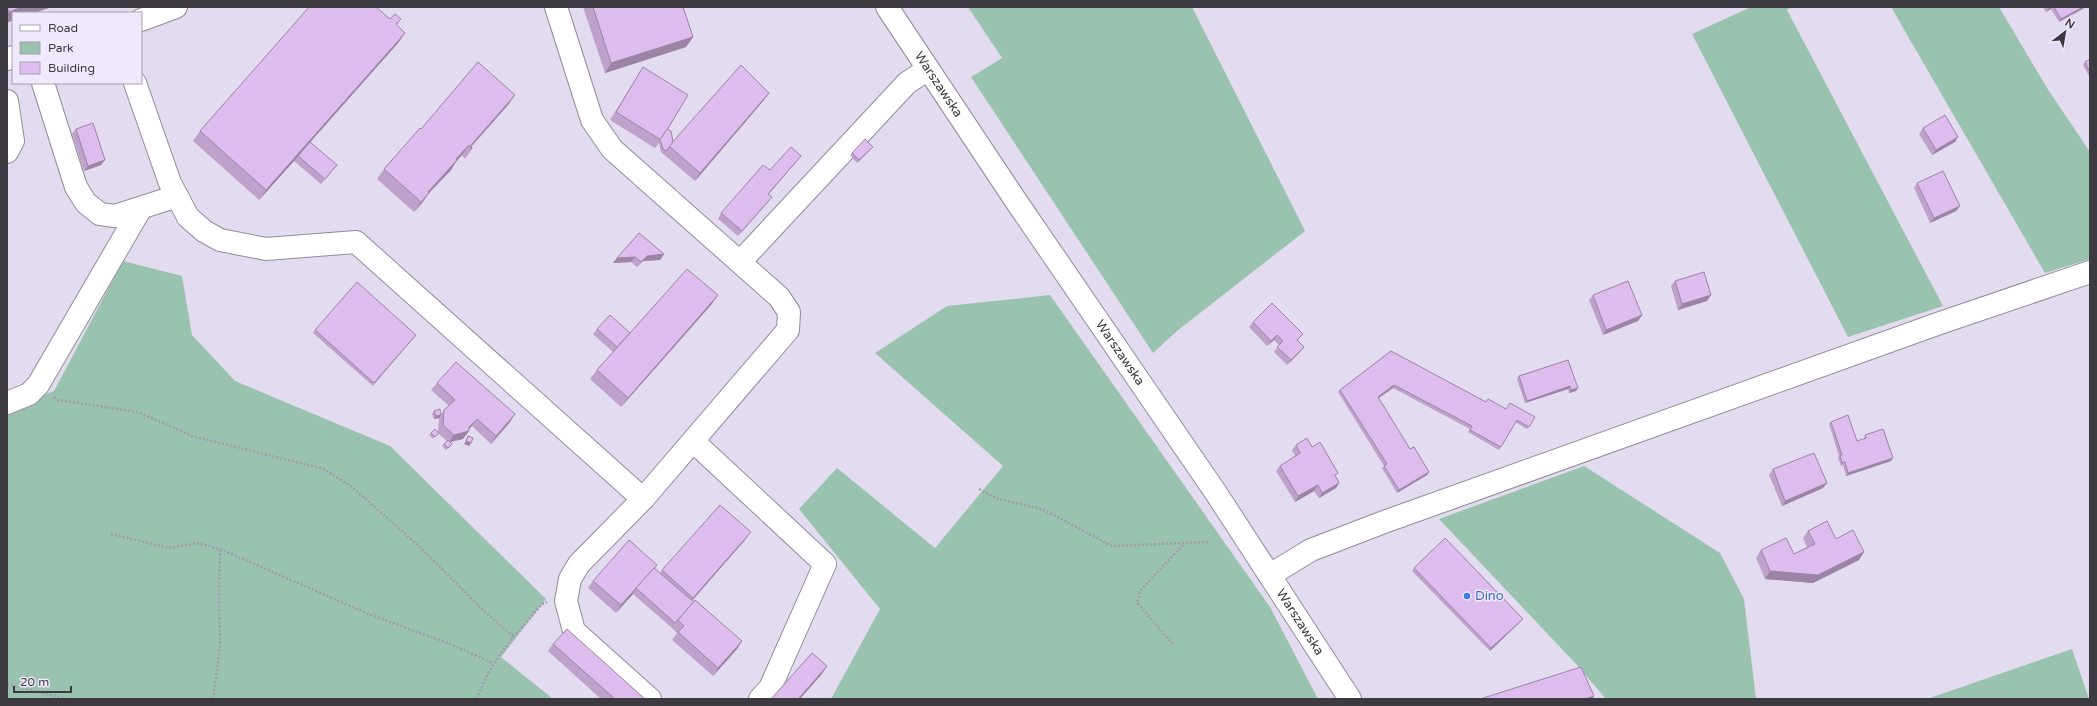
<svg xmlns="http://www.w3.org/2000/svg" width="2097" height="706" font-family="'Varela Round',sans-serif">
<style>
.green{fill:#99c3ae}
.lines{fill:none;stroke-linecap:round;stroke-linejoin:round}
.minor-casing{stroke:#928b9d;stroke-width:24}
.major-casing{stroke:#928b9d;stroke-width:24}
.path{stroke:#a19bab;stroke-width:2.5;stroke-dasharray:2 2;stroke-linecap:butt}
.minor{stroke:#fff;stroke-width:22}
.major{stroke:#fff;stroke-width:22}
.wall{fill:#bfa2cc}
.shaded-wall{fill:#9b84a6}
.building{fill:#debced;stroke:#9b84a6}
.shop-dot{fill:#3f7fe0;stroke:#f0e8fd;stroke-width:1.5}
.labels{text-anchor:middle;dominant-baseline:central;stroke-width:3;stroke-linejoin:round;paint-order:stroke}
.street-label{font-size:13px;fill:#3c3941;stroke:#f0e8fd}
.shop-label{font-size:13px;fill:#366cbe;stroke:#f0e8fd;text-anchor:start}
</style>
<rect width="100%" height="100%" fill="#e3dbf0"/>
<g class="green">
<path d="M968,7h224l113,224 -128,100 -24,22 -182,-276 31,-19z"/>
<path d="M1751,7h41l-5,3 156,296 -95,31 -156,-303z"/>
<path d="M1891,7h108l48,81 43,64v107l-45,14z"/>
<path d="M123,261l59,15 10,59 43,46 155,65 156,153 -45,58 52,42h-546v-289l47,-19z"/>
<path d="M1050,295l220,312 48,92h-487l49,-90 -81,-100 38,-41 98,80 68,-82 -128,-113 72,-47z"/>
<path d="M1584,466l136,87 24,46 12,100h-150l-29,-34 -138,-146z"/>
<path d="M2072,649l17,50h-162z"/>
</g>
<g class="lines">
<g class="minor-casing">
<g id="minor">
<path d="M141,20l35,-13"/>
<path d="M7,59l6,-2"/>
<path d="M43,83l33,104 10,16 14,11 15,2 62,-20"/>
<path d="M135,83l35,100 18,34 16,14 16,9 46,9 90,-7 287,257 145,-169 1,-18 -10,-15 -167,-148 -20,-29 -36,-113"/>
<path d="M7,101l6,40 -6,11"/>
<path d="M740,262l167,-179 21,-14"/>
<path d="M7,403l22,-9 9,-9 103,-177"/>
<path d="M693,441l132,123 -55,124 -10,11"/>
<path d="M643,499l-64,65 -9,15 -4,22 8,30 76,68"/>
<path d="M1270,575l41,-25 73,-28 556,-199 150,-51"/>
</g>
</g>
<g class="major-casing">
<g id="major">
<path id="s1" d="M887,7l129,194 200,292 134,206"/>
</g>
</g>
<g class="path">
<path d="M54,397l4,3 80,12 54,24 132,33 28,18 68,60 63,63 30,26"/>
<path d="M979,489l19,10 44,10 70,37 97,-4"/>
<path d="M111,534l58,14 29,-5 22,6 151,66 77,28 45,20"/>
<path d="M1173,644l-36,-41 3,-12 44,-47"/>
<path d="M7,684l60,15"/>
<path d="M213,699l7,-52 -1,-53 1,-45"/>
<path d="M477,699c16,-44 37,-61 65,-95l5,-2"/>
</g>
<use href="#minor" class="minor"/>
<use href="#major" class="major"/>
</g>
<g class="wall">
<path d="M7,7h45l-18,6h-21l-6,10z"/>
<path d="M583,7h100l10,30 -7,10 -81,26z"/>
<path d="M2043,7h43l-27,15 -8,-13 -5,3z"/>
<path d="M390,19h11l-4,6 8,8 -7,10 -88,99 23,28 -12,14 -27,-23 -35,39 -66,-59 7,-10z"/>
<path d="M2090,59v19l-7,-13 2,-3z"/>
<path d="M643,67l24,62 6,13 96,-49 -5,7 -69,81 -34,-29 -2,-9 -4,5 -45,-28z"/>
<path d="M508,105l-37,42 1,2 -7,10 -3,-4 -5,5 -6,10 -23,24 -6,9 -8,9 -37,-33 7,-10 37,-40z"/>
<path d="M1923,128l32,14 -23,13 -13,-21z"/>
<path d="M76,129l25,36 -17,6 -12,-37z"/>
<path d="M871,149l-14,14 -7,-8 2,-2z"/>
<path d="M797,161l-28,33 -1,8 -30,34 -20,-17 3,-6 49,-43z"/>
<path d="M1917,183l43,23 -4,5 -26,12 -16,-35z"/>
<path d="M664,254l-4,6 -17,1 -6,6 -6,-5 -18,1 4,-5z"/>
<path d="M1675,281l36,14 -4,6 -29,9 -7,-24z"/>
<path d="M718,295l-7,10 -90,102 -31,-28 7,-9 16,-18 -20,-18 4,-5 33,4z"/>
<path d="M1593,295l49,20 -4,6 -35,14 -14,-35z"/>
<path d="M1253,322l46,18 -1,1 2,11 -13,13 -13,-13 5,-7 -5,-5 -7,6 -18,-19z"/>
<path d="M315,330l101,5 -43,51 -60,-53z"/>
<path d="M1391,351l138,76 -2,2 -12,-7 -16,28 -31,-18 2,-3 -77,-41 -15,10 32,51 19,23 -2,3 -30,18 -15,-25 2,-2 -46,-74 2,-2z"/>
<path d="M1519,376l59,12 -2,3 -7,2 -1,-4 -43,14 -8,-24z"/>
<path d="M437,383l73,39 -19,22 -19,-18 -3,3 -6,10 -12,3 -1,5 -4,3 -4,-4 5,-5 -9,-8 -5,6 -4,-4 2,-2 7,-2 1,-13 -5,1 -2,-5 2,-3 7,3 3,-4 5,-4 -18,-16z"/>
<path d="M1831,422l26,19 7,-2v-1l1,-3 26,26 -45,15 -3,-11 -2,1 -3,-8 1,-2 -10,-32z"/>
<path d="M1296,445l16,2 24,30 3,6 -3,5 -17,10 -5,-7 -19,11 -19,-31 4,-5 15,-10 -3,-6z"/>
<path d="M1773,469l50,19 -41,18 -13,-31z"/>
<path d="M1808,531l28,8 28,13 -5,8 -46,23 -48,-4 -9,-21 5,-8 33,4 13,-7 -4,-9z"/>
<path d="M745,540l-53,61 50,40 -5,8 -24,27 -41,-36 5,-7 -5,-5 -39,-34 -17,19 -28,-25 5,-7 64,-16 -3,3 6,5 2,-3z"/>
<path d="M1414,568l109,51 -2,2 -31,30 -78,-80z"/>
<path d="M553,644l92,55h-44l-53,-48z"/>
</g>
<g class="shaded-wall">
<path d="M22,7h30l-18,6h-21v7l-6,3v-9l2,-2z"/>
<path d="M2051,7h1l-1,2 -5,3 2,-3z"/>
<path d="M2083,7h3l-27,15 2,-3z"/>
<path d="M405,33l-7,10 -100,113 -4,5 -35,39 7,-10z"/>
<path d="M693,37l-7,10 -81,26 6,-10z"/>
<path d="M769,93l-5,7 -69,81 5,-8z"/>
<path d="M515,95l-7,10 -38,43v-1z"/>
<path d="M1958,137l-3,5 -23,13 4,-5z"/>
<path d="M469,145l-7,10 -10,11 5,-6 -6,10 -23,24 -6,9 -8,9 14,-20z"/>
<path d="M873,147l-16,16 2,-3z"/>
<path d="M801,156l-4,5 -33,38 4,-5z"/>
<path d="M105,160l-4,5 -17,6 4,-5z"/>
<path d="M772,197l-4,5 -30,34 4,-5z"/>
<path d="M1960,206l-4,5 -26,12 4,-5z"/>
<path d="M664,254l-4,6 -17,1 -6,6 10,-11z"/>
<path d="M635,257l-4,5 -18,1 4,-5z"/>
<path d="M718,295l-7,10 -90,102 7,-9z"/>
<path d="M1711,295l-4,6 -29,9 4,-6z"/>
<path d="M1642,315l-4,6 -35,14 3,-5z"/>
<path d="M1277,335l-3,5 -7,6 4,-5z"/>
<path d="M1304,347l-4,5 -13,13 4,-5z"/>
<path d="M1394,385l-1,3 -17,12 2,-3z"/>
<path d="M1570,386l-2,3 -43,14 2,-2z"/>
<path d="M1578,388l-2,3 -7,2 2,-3z"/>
<path d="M515,414l-5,8 -19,22 5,-8z"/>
<path d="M441,415l-2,3 -5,1 2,-3z"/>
<path d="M477,419l-10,13 2,-1 -6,8 -14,3 5,-7 15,-8z"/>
<path d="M466,441l5,2 -2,3 -5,-2z"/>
<path d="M1893,458l-2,3 -45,15 2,-3z"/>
<path d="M1429,472l-2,3 -30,18 2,-3z"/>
<path d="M1339,483l-3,5 -17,10 3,-5z"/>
<path d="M1827,483l-4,5 -41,18 3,-5z"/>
<path d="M1318,485l-4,6 -19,11 3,-6z"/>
<path d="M751,532l-6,8 -57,65 5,-7z"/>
<path d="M1864,552l-5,8 -46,23 -48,-4 5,-8z"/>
<path d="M657,565l-5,7 -16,16 -3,6 -17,19 5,-8z"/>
<path d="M1523,619l-2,2 -31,30 1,-3z"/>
<path d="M742,641l-5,8 -24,27 5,-8z"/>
<path d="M827,666l-5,8 -22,25h-2z"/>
<path d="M1594,696l-2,3h-7z"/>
</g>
<g class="building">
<path d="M7,7h15l-13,5z"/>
<path d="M309,7h67l14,12 5,-5 6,5 -5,5 9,9 -139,157 -66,-59z"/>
<path d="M593,7h90l10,30 -82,26z"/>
<path d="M2054,7h29l-22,12z"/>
<path d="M2090,59v13l-5,-10z"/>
<path d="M478,62l37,33 -44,50 1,4 -3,-4 -13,14 1,1 -29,32 1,1 -8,9 -37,-33 36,-41 1,1z"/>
<path d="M741,65l28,28 -69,80 -31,-27z"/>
<path d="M643,67l45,28 -27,45 -45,-28z"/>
<path d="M1945,115l13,22 -22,13 -13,-22z"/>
<path d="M93,123l12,37 -17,6 -12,-37z"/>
<path d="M667,129l4,2 2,11 -7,9 -3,-2 -3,-9z"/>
<path d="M865,139l8,8 -14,13 -7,-7z"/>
<path d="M310,142l27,23 -12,14 -27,-23z"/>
<path d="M791,147l10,9 -33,38 4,3 -30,34 -21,-18 42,-48 7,5z"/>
<path d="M1943,171l17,35 -26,12 -17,-35z"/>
<path d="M639,233l25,21 -17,2 -6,6 -6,-5 -18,1z"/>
<path d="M687,269l31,26 -90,103 -31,-28z"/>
<path d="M1704,272l7,23 -29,9 -7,-23z"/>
<path d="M1628,281l14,34 -36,15 -13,-35z"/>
<path d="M357,282l59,53 -42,48 -59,-53z"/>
<path d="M1272,303l31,31 -6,6 7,7 -13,13 -14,-13 6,-6 -6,-6 -6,6 -18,-19z"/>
<path d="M610,315l20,18 -13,14 -20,-18z"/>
<path d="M1391,351l95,51 2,-3 18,10 4,-6 25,14 -6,10 -12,-7 -16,27 -31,-17 2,-4 -78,-41 -16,12 32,52 4,-2 15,25 -30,18 -15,-24 3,-2 -47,-74z"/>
<path d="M1568,360l10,28 -7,2 -1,-4 -43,15 -8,-25z"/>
<path d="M456,362l59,52 -19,22 -19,-17 -8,8v4l-15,4 -11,-10 1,-15 11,-10 -18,-17z"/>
<path d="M440,409l1,6 -5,1 -2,-5z"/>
<path d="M1848,415l9,26 9,-3 -1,-3 18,-6 10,29 -45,15 -3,-11 -3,1 -2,-8h2l-11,-33z"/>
<path d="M435,429l4,4 -4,4 -4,-4z"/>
<path d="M468,436l5,2 -2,5 -5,-2z"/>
<path d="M1307,438l5,9 8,-5 18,31 -3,2 4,8 -17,10 -4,-8 -20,11 -18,-30 20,-13 -4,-8z"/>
<path d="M448,440l4,4 -4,4 -4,-4z"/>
<path d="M1814,453l13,30 -42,18 -12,-32z"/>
<path d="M720,505l31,27 -58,66 -31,-28z"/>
<path d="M1827,521l9,18 17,-9 11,22 -46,23 -48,-4 -9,-21 25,-12 8,16 21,-10 -7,-13z"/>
<path d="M1445,538l78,81 -32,29 -77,-80z"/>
<path d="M629,540l28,25 -36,40 -28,-24z"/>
<path d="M654,568l40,34 -19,21 -39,-35z"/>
<path d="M695,600l47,41 -24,27 -40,-36 6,-6 -6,-6z"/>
<path d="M567,629l78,70h-30l-62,-55z"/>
<path d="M812,653l15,13 -29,33h-27z"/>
<path d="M1581,667l13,29 -9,3h-105z"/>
</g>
<circle class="shop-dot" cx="1467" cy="596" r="4"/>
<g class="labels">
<g class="street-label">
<text stroke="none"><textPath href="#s1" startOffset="93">Warszawska</textPath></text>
<text stroke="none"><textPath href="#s1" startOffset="417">Warszawska</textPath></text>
<text stroke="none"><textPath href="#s1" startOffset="741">Warszawska</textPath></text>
</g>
<g class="shop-label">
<text x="1475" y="596">Dino</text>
</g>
</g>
<rect width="2097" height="706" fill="none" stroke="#3c3941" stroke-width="16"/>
<rect x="12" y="12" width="130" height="72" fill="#f0e8fd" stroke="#a8a2b2"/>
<rect x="20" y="25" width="20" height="6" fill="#ffffff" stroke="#a8a2b2"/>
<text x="48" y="32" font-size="12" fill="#3c3941">Road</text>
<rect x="20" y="42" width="20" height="12" fill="#99c3ae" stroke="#a8a2b2"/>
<text x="48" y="52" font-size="12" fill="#3c3941">Park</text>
<rect x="20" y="62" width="20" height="12" fill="#debced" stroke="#a8a2b2"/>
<text x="48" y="72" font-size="12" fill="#3c3941">Building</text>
<g transform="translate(2065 32) rotate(31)" stroke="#f0e8fd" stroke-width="3" paint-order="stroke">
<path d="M0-3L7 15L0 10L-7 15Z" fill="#3c3941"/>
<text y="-6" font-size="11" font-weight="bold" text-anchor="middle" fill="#3c3941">N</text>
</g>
<path d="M14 686v6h57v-6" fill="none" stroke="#3c3941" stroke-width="2"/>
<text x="20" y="686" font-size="12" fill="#3c3941" stroke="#f0e8fd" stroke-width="3" paint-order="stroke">20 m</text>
</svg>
